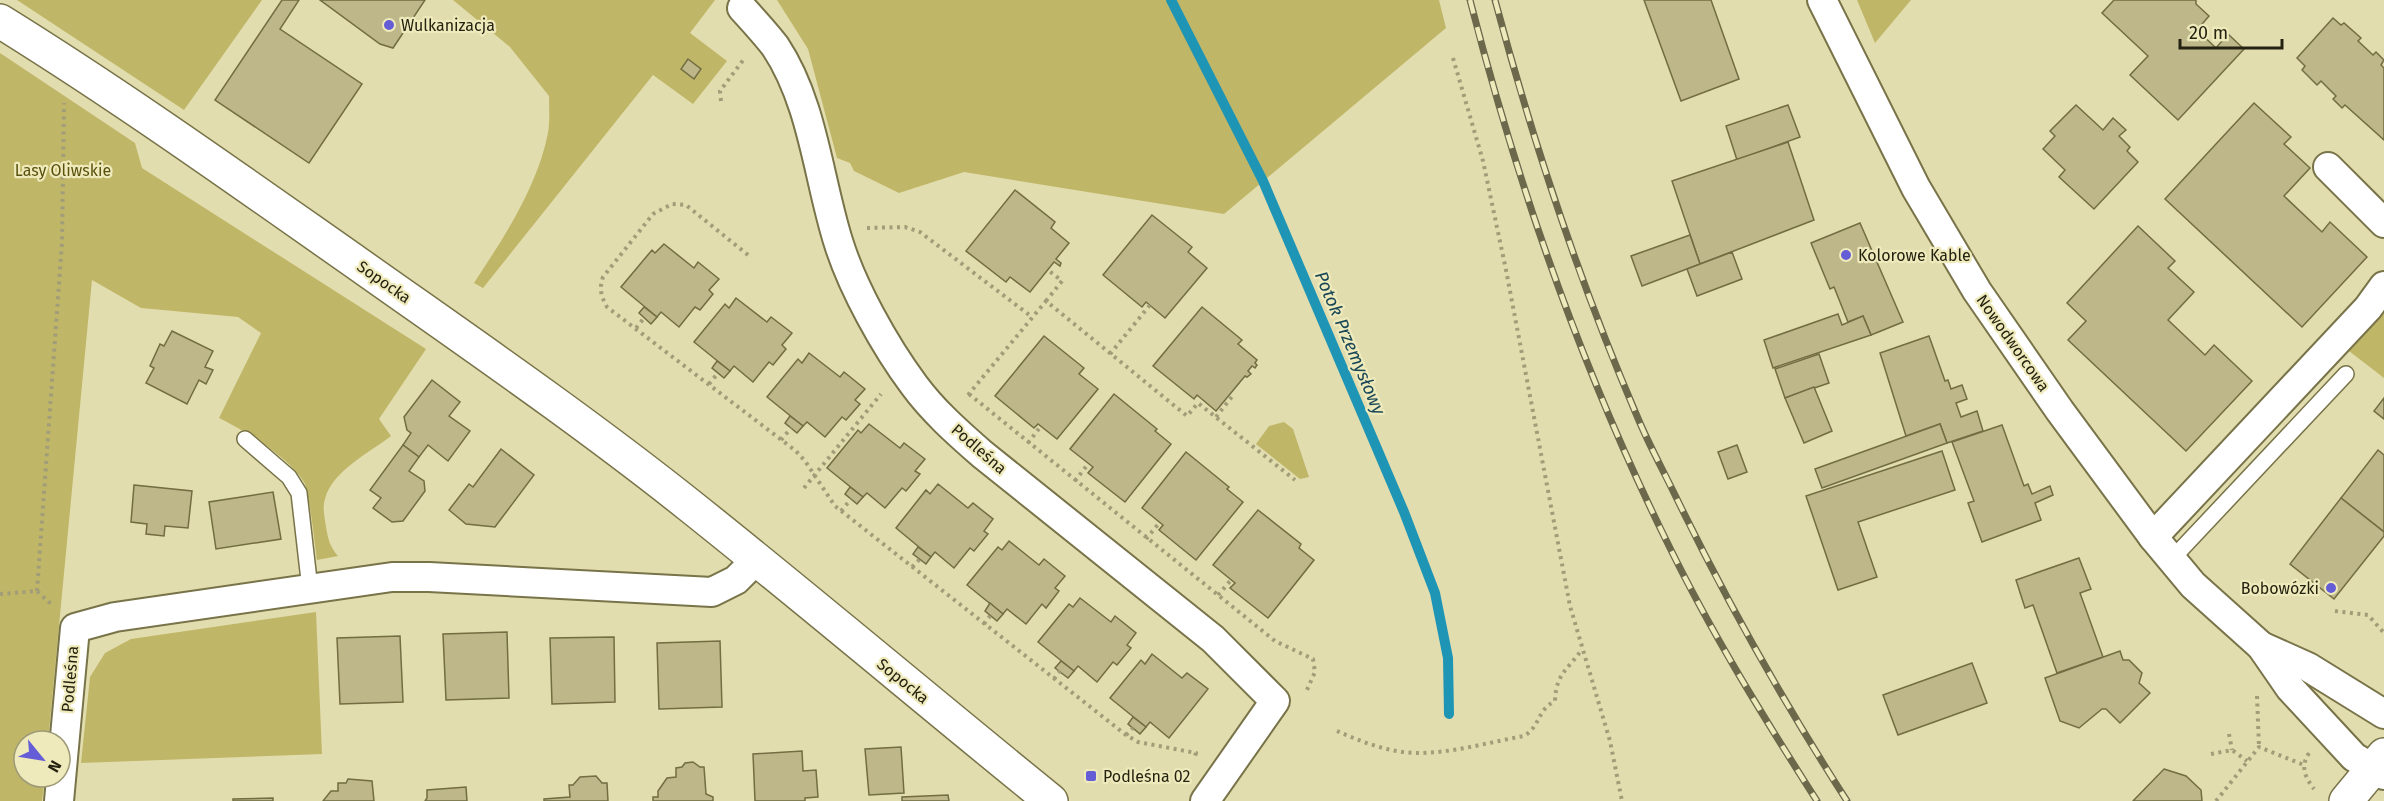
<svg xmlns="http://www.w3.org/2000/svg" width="2384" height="801" font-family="'Fira Sans',sans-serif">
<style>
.green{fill:#c0b668}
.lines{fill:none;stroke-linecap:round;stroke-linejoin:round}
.stream{stroke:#1e95b5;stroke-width:10}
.building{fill:#bdb78a;stroke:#726d42;stroke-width:1.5}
.lane-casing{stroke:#787348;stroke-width:18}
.street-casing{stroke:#787348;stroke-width:32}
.secondary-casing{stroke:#787348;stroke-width:36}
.primary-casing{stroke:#787348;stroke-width:36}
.path{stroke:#a19d78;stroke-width:4;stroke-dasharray:3 4.5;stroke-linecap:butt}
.lane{stroke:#fff;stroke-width:15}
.street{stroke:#fff;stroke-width:28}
.secondary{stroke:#fff;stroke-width:33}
.primary{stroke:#fff;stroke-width:33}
.rail-casing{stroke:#6b684b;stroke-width:7}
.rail{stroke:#efeabb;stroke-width:4.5;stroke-dasharray:14;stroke-linecap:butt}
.poi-dot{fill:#655dd6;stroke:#efeabb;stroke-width:2}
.labels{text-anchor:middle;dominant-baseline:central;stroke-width:4.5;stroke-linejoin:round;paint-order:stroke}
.poi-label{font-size:16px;fill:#242210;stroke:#efeabb;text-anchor:start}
.park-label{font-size:16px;fill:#59510e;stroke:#efeabb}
.street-label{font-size:16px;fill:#242210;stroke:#efeabb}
.water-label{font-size:18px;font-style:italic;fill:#194756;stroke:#efeabb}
</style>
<rect width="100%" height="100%" fill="#e2ddae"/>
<g class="green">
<path d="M17,0h245l-78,110z"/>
<path d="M453,0h262l-25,33 37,28 -34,43 -40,-29 -170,213 -9,-5c30,-46 63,-95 74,-150 2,-12 1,-25 1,-37l-39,-49z"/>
<path d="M777,0h662l7,28 -222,186 -260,-42 -65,21 -45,-22 -4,-8 -13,-5 -29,-109z"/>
<path d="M1857,0h54l-36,43z"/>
<path d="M0,53l135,90 7,25 284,181 -47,70 12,17c-22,17 -59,35 -66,63 -3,10 0,19 1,28 2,12 4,20 12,29l-21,4c-2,-15 -8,-69 -13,-78 -16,-26 -59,-51 -85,-64l42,-85 -23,-16 -97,-9 -49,-28 -44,461h-24v36h21l-3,24h-42z"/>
<path d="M2384,313v65l-35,-27z"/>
<path d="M1284,422l9,7 16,48 -9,2 -44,-35 13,-18z"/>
<path d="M316,612l6,142 -241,9 9,-86 15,-24 26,-14z"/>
</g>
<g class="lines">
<path class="stream" d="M1171,0l92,181 141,331 31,81 13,65 1,56"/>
</g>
<g class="building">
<path d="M282,0h17l-19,29 82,55 -53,79 -94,-63z"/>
<path d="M320,0h105l-32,48 -13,-4z"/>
<path d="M1644,0h67l28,79 -58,22z"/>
<path d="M2114,0h82v4l13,12 -12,14 19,18 12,-14 16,15 -66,71 -48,-45 18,-19 -46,-43z"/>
<path d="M2333,18l8,7 3,-2 17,15 -3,3 15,14 3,-3 8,8 -3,5 3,3v72l-39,-35 -3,3 -9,-9 3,-3 -15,-15 -4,4 -15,-15 3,-4 -8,-8z"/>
<path d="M688,59l13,10 -7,10 -13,-10z"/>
<path d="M2254,103l37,34 -7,7 26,24 -26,28 38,36 8,-10 37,35 -65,70 -137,-128z"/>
<path d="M1788,105l12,32 -63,23 -11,-34z"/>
<path d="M2076,105l27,25 10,-12 13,12 -7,6 11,11 -3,4 11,11 -44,47 -35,-32 6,-7 -22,-21 12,-13 -5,-5z"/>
<path d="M1788,142l26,78 -114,44 -28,-83z"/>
<path d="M1015,190l40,32 -4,6 18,15 -13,16 5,4 -1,3 -6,-4 -24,30 -20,-15 -4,5 -40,-31z"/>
<path d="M1152,215l40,32 -4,5 19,16 -42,50 -19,-16 -4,5 -39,-32z"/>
<path d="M1860,223l43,99 -32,13 -8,-19 -15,6 -14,-35 -4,2 -19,-46z"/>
<path d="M2138,226l37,35 -7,7 26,24 -26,28 37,35 9,-10 38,36 -66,70 -118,-111 18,-19 -19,-18z"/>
<path d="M1690,235l10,29 -58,22 -11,-30z"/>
<path d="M664,244l30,24 4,-6 21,17 -10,11 4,4 -13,16 -5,-3 -16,20 -18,-15 -4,5 -36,-30 31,-37 3,3z"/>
<path d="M1732,252l10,27 -45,17 -10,-27z"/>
<path d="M736,298l31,24 4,-5 21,16 -10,12 4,4 -13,16 -4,-3 -16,20 -19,-16 -4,5 -36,-29 31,-38 4,4z"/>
<path d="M644,307l13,10 -6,7 -12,-11z"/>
<path d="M1202,307l40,33 -4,4 19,16 -2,3 2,2 -2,3 -3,-2 -4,5 3,3 -4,3 -2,-1 -29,35 -19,-16 -3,4 -41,-33z"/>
<path d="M1838,314l4,11 21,-9 8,19 -98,33 -9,-28z"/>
<path d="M172,331l41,20 -8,16 8,3 -7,14 -7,-4 -12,24 -41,-21 8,-15 -4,-2 10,-22 4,2z"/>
<path d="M1044,336l40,32 -5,6 19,15 -41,50 -19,-15 -4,4 -39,-32z"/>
<path d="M1929,336l16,45 3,-1 3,9 11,-4 5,14 -11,4 5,14 16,-6 6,20 -36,12 -7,-19 -34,12 -26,-83z"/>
<path d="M809,353l31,24 4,-5 21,17 -10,11 5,4 -14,16 -4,-3 -17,20 -18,-15 -4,4 -36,-29 31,-38 4,4z"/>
<path d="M1819,354l10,29 -44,15 -10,-29z"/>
<path d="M717,361l13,10 -6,7 -12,-10z"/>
<path d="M432,380l28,22 -11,14 21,15 -22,30 -20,-16 -9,12 -16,-12 8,-12 -4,-3 -3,-13z"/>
<path d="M1814,387l18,44 -28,12 -19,-45z"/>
<path d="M1114,394l43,35 -2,2 16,13 -46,58 -37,-29 5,-6 -23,-18z"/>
<path d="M2384,398v21l-10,-8z"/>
<path d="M790,416l13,10 -6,7 -12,-10z"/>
<path d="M869,424l31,24 4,-5 21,16 -10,12 5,3 -14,17 -4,-3 -17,20 -18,-15 -4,4 -36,-29 31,-38 3,3z"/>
<path d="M1940,424l7,19 -125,45 -7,-19z"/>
<path d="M2002,425l22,61 4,-2 4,10 18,-8 3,9 -18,8 6,17 -59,22 -14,-39 6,-2 -22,-59z"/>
<path d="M403,445l16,12 -10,14 15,10 1,10 -22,30 -11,1 -19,-14 8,-10 -11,-8z"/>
<path d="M1737,445l10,27 -19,7 -10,-27z"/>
<path d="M501,449l33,26 -39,52 -29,-3 -17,-14 20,-26 4,3z"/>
<path d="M2378,450l6,5v77l-43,-34z"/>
<path d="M1942,451l13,39 -97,32 19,55 -39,13 -32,-94z"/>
<path d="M1186,452l43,35 -2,2 16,13 -47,58 -37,-30 4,-5 -21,-17z"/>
<path d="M938,484l30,24 5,-5 20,16 -9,12 4,3 -14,17 -4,-3 -16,20 -19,-16 -4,5 -35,-29 30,-38 4,4z"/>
<path d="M134,485l58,6 -4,37 -23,-2 -1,10 -18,-2 1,-10 -16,-2z"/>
<path d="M850,487l13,10 -6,7 -12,-10z"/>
<path d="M273,492l8,47 -65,10 -7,-47z"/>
<path d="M2341,498l43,34v4l-50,63 -44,-35z"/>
<path d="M1258,510l43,34 -2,4 15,12 -46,58 -38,-30 5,-5 -22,-18z"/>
<path d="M1009,541l30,24 5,-6 21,17 -10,12 4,3 -13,17 -4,-4 -16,20 -19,-15 -4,5 -36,-29 31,-38 4,3z"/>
<path d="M918,547l13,10 -5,7 -13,-10z"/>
<path d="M2079,558l12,31 -11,4 23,64 -46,16 -24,-68 -8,3 -9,-28z"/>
<path d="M1080,598l31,24 4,-6 21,17 -9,12 4,3 -14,17 -4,-3 -16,20 -19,-16 -4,5 -36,-29 31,-38 4,3z"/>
<path d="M990,603l13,11 -6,7 -12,-10z"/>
<path d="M507,632l2,66 -63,2 -3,-66z"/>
<path d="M400,636l3,66 -63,2 -3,-66z"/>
<path d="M614,637l1,65 -63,2 -2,-66z"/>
<path d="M720,641l2,66 -63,2 -2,-66z"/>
<path d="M2120,651l3,9h6l13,13 -3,10 11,10 -30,30 -14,-14h-4l-23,19 -19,-7 -15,-43z"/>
<path d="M1152,654l30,24 5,-5 21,16 -39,49 -19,-16 -4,5 -36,-29 31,-38 4,4z"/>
<path d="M1061,661l13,10 -6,7 -13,-10z"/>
<path d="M1972,663l15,40 -89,32 -15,-40z"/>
<path d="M1133,717l13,10 -6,7 -12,-10z"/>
<path d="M901,747l3,46 -35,2 -4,-46z"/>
<path d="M802,751l1,20 13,-1 2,27 -13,1v3h-50l-2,-47z"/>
<path d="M693,762l7,5h4l2,27 7,3v4h-60v-4h5v-6l9,-13 9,-1v-9l6,-1 3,-4z"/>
<path d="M2164,769l22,7 15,14 1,11h-69z"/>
<path d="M596,776l6,7h5l1,18h-64v-2l26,-2 -1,-12h4l7,-8z"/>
<path d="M348,779l24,2 2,20h-51l8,-10h7v-8h8z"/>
<path d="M466,787l1,14h-42l2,-3v-8z"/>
<path d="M948,795l1,6h-47v-4z"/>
<path d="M273,798v3h-40v-2z"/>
</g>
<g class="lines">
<g class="lane-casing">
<g id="lane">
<path d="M245,439l44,38 10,16 11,96"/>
<path d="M2172,559l174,-185"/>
</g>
</g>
<g class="street-casing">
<g id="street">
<path d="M1822,0l94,188 61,103 83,120 93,126 40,48 68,61 29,42 64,69 30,18"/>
<path d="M742,8c11,12 23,25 33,38 38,57 43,131 63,195 14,46 47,105 76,144 19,26 44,48 68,69l231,185 62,62 -70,100"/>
<path d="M2328,167l56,56"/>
<path d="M2153,537l215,-229 16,-22"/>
<path d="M2261,646l47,21 76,47"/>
<path d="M59,801l16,-173 40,-11 277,-40h37l283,15 24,-12 20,-20"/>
</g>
</g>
<g class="secondary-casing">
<path id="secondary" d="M0,21c121,75 237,158 354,240 113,80 227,158 335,244 122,97 241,198 362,296"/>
</g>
<g class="primary-casing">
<path id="primary" d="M2346,801l38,-46"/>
</g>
<g class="path">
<path d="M1453,58l30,103 23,109 64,336 40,135 12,60"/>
<path d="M721,101l-1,-10 24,-32"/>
<path d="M867,228l38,-1 15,5 112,85"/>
<path d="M748,255l-62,-50 -14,-1 -19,10 -50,63c-4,12 -2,19 4,30l189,144 9,10 30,45 291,229 12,7 58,11 -1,3"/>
<path d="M1046,301l16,-20 -14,-11"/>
<path d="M636,328l8,-10"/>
<path d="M1110,354l40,-49"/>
<path d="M709,384l9,-11"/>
<path d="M969,394l306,247 38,18 2,13 -9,20"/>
<path d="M968,395l78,-94 141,115 11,-13 97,77"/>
<path d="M1216,417l18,-23"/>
<path d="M781,440l10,-12"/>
<path d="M1028,443l13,-17"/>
<path d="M1075,481l13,-17"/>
<path d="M804,488l77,-94"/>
<path d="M841,511l10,-12"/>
<path d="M1146,539l14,-17"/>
<path d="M912,567l8,-8"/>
<path d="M37,591l25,-349 2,-139"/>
<path d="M0,594l37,-3 16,15"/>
<path d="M1218,595l13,-15"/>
<path d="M2335,611l33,4 16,18"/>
<path d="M984,624l6,-8"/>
<path d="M1054,679l6,-8"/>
<path d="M2257,696l2,51"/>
<path d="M1337,731c25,11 53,22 81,22 35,0 72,-11 106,-17 17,-10 12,-25 31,-35 1,-28 13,-31 27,-52"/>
<path d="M2229,734l3,16"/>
<path d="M1126,735l7,-7"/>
<path d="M2309,753c-9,14 -4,24 5,36"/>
<path d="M2211,754l21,-4 15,11"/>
<path d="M2216,801l43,-54 45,18"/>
</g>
<use href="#lane" class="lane"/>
<use href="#street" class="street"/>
<use href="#secondary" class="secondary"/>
<use href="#primary" class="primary"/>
<g class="rail-casing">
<g id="rail">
<path d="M1470,0c48,187 113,373 199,546 43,88 95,172 148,255"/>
<path d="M1495,0c38,142 84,281 142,416 11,27 26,54 39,81 51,105 108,206 171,304"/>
</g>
</g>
<use href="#rail" class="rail"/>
</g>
<g class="poi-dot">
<circle cx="389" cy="25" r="6"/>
<circle cx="1846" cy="255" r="6"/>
<circle cx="2331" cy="588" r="6"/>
<rect x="1085" y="770" width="12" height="12" rx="3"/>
</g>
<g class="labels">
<g class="poi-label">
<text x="401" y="25">Wulkanizacja</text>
<text x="1858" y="255">Kolorowe Kable</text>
<text x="2319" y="588" text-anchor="end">Bobowózki</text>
<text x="1103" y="776">Podleśna 02</text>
</g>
<g class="park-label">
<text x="63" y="170">Lasy Oliwskie</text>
</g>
<g class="street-label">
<text transform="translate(384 282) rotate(35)">Sopocka</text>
<text transform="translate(2013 343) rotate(55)">Nowodworcowa</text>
<text transform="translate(979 449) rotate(41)">Podleśna</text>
<text transform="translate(70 679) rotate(-85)">Podleśna</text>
<text transform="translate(903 681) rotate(39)">Sopocka</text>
</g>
<g class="water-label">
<text transform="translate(1350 343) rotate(67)">Potok Przemysłowy</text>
</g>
</g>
<g transform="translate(42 759) rotate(120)"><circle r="28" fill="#efeabb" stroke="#9e9a77" stroke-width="1.5"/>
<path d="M0-4.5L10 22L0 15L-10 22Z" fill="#655dd6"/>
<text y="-9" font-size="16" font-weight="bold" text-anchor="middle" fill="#242210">N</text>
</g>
<path d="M2180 39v9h102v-9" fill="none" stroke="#242210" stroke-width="3"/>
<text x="2189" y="39" font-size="18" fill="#242210" stroke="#efeabb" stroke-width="4.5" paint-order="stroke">20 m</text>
</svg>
